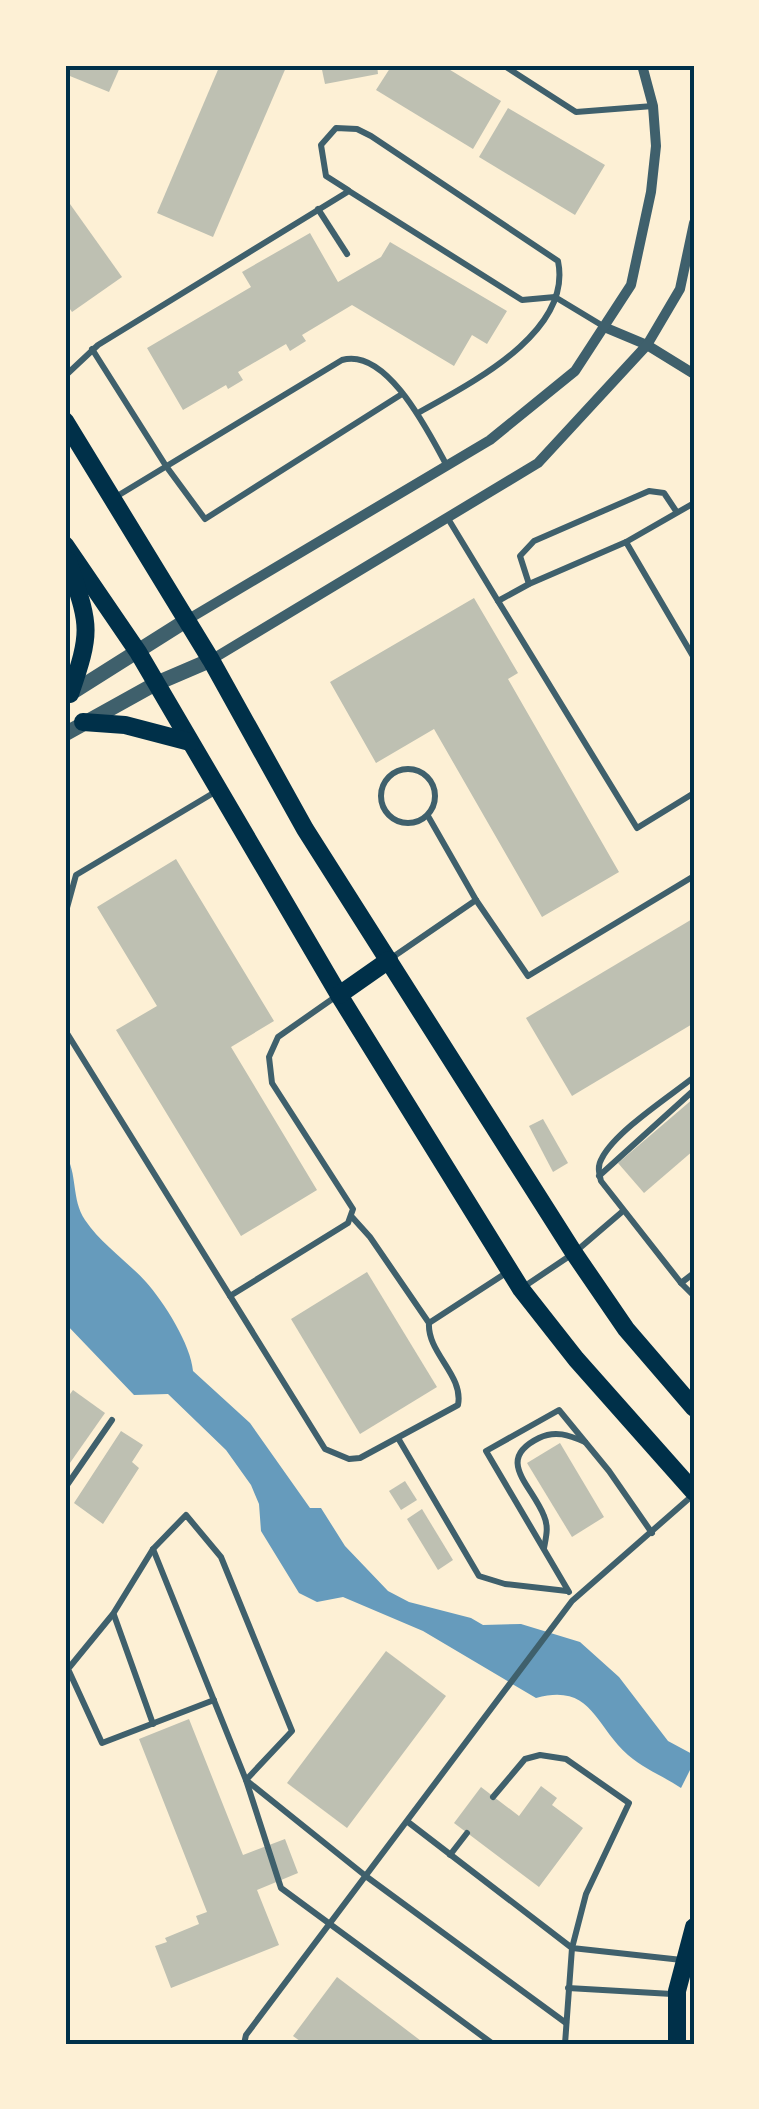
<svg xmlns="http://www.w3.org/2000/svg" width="759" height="2109" font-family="'Zilla Slab',serif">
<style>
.water{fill:#669bbc}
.building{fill:#bec0b2}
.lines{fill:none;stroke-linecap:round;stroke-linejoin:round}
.service{stroke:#3f606c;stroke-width:6}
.minor{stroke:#3f606c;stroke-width:10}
.tertiary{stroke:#3f606c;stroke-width:15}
.secondary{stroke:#003049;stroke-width:18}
.neatline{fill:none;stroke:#003049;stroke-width:4}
</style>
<rect width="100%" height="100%" fill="#fdf0d5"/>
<path class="water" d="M65,1153c13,21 6,46 20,67 16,24 41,40 61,62 18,20 45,63 47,89l57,52 60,85h11l24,38 43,45 21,11 62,16 12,7 38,-1 59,18 39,35 49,64 26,14v7l-13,26c-18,-12 -37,-19 -53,-33 -34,-30 -36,-72 -92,-57l-113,-67 -80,-34 -26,5 -18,-9 -38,-62 -2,-27 -8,-19 -25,-35 -58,-56 -34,1 -69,-72z"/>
<g class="building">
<path d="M65,65h56l-12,27 -44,-18z"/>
<path d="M220,65h67l-74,172 -56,-24z"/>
<path d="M321,65h56l1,9 -53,10z"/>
<path d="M392,65h50l59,36 -28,48 -97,-59z"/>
<path d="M508,108l97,57 -30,50 -96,-58z"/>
<path d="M65,197l57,80 -50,35 -7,-10z"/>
<path d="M310,233l28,49 43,-25 9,-15 117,69 -20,33 -15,-9 -18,31 -102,-61 -50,30 4,6 -16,10 -4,-7 -48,28 5,8 -15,9 -2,-4 -43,25 -36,-62 104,-61 -9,-15z"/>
<path d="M474,598l44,75 -10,6 111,193 -77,45 -108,-188 -58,34 -46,-81z"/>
<path d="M176,859l98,162 -43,26 86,143 -76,46 -125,-206 41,-24 -60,-99z"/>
<path d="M694,918v105l-122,73 -46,-78z"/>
<path d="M694,1098v52l-50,43 -26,-30z"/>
<path d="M543,1119l25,44 -15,9 -24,-46z"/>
<path d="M367,1272l70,115 -77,47 -69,-115z"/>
<path d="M73,1390l32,23 -40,57v-69z"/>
<path d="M121,1431l22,14 -11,17 7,6 -36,56 -29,-21z"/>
<path d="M560,1443l44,74 -32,20 -45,-74z"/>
<path d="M405,1481l12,19 -16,10 -12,-19z"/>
<path d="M422,1509l31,51 -15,10 -31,-51z"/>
<path d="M386,1651l60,45 -99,132 -60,-45z"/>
<path d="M189,1719l54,136 42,-16 13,34 -41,17 22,55 -108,43 -16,-42 12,-4 -2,-4 34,-14 -3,-8 11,-4 -68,-173z"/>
<path d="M541,1786l16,12 -5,7 31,23 -44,59 -85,-64 27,-36 38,29z"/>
<path d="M337,1977l88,67h-121l-11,-8z"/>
</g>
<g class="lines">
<g class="service">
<path d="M503,65l73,47 77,-6"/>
<path d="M348,190l-22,-14 -5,-31 15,-17 21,1 14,7 187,125c15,72 -89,123 -140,152"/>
<path d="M318,209l29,45"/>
<path d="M92,349l74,117 39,53 197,-125"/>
<path d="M65,376l33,-31 251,-154 173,109 33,-3 48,29"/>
<path d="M114,498l228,-138c45,-13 87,73 105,106"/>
<path d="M447,517l51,84 31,-17 97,-42 68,116"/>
<path d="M626,542l68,-39"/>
<path d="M529,584l-9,-28 14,-15 115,-50 15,2 12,18"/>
<path d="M498,601l139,227 57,-35"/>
<circle cx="408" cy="796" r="27"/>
<path d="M428,816l48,84 52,76 166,-100"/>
<path d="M65,915l11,-40 139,-83"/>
<path d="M390,959l86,-59"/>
<path d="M65,1030l260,419 24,10 11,-1 98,-53c6,-30 -31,-52 -29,-82l80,-52"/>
<path d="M694,1077c-25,20 -78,54 -92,81 -5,8 -3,15 -1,23l80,102 13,-10"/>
<path d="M599,1176l95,-86"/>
<path d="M352,1217l18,20 59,86"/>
<path d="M681,1283l13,13"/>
<path d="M522,1288l52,-35 49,-42"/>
<path d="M230,1296l118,-73 5,-14 -81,-126 -3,-26 9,-20 60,-42"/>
<path d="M398,1438l81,138 26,8 62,7"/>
<path d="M65,1488l47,-68"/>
<path d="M544,1548c2,-11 5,-21 0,-32 -12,-31 -50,-56 -5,-78 16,-8 30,-3 46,4"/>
<path d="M153,1549l93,231 35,108 212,156"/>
<path d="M569,1592l-83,-141 73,-41 50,61 43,62"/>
<path d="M114,1615l39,109"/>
<path d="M214,1700l-112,43 -34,-74 45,-55 40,-65 33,-34 35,42 71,174 -46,49 121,97 199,146"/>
<path d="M493,1797l32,-38 15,-4 26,4 63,44 -43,91 -14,54 110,12"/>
<path d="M408,1822l164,126 -7,96"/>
<path d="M450,1855l17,-22"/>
<path d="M568,1988l104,6"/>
<path d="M244,2044l2,-9 326,-434 121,-106"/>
</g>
<g class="minor">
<path d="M604,327l43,18 47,29"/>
<path d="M187,620l303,-180 85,-69 56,-86 20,-93 5,-46 -3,-40 -11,-41"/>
<path d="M211,660l327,-197 109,-118 33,-56 14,-66"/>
</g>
<g class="tertiary">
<path d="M65,697l122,-77"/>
<path d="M65,734l90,-50 56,-24"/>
</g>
<g class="secondary">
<path d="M65,421l146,239 94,169 269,424 52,76 68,79"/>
<path d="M65,545l73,107 201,343 182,294 55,70 118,133"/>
<path d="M68,561c21,64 25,67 2,133"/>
<path d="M83,722l42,3 65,17"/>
<path d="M339,995l50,-35"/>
<path d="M677,2044v-53l17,-64"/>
</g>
</g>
<rect width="759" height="2109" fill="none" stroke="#fdf0d5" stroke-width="135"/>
<rect x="68" y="68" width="624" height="1974" class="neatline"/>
</svg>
